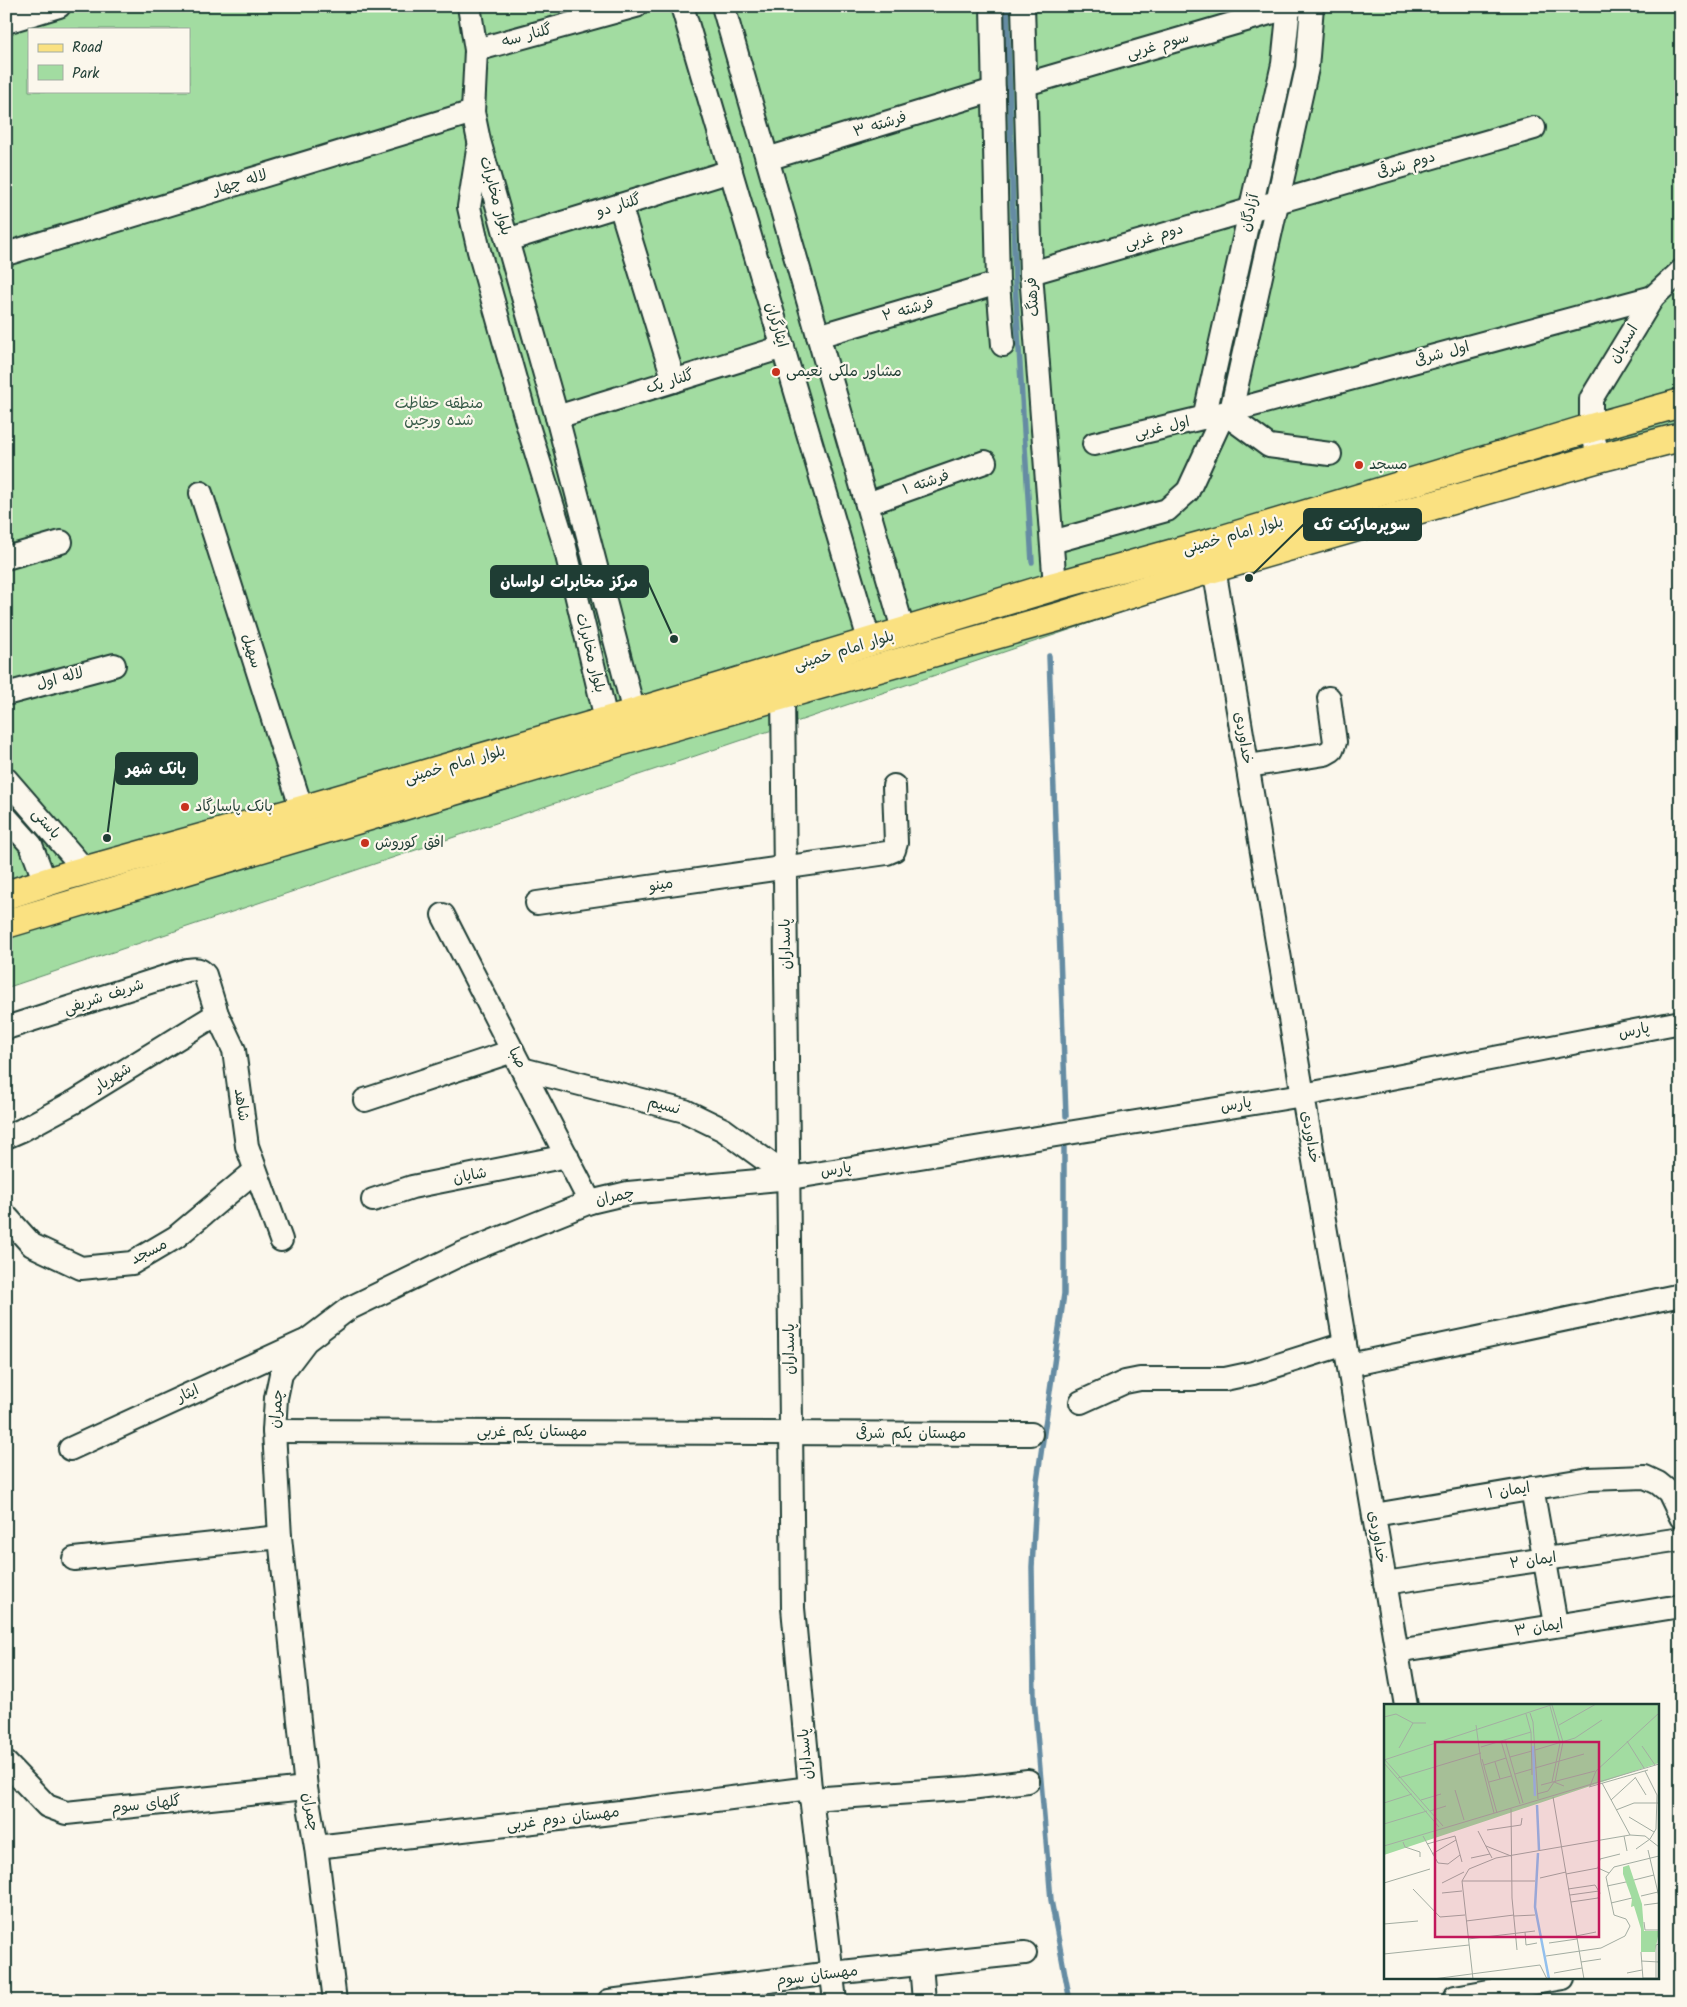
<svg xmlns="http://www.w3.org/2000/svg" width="1687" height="2007" font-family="Kalam,'Playpen Sans Arabic',sans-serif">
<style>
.green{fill:#a2dca1;stroke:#608c6a;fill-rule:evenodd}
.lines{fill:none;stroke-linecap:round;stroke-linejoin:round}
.stream{stroke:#658ca3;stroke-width:5.5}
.minor-casing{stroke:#1f3d34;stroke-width:26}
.major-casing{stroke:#1f3d34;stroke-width:31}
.minor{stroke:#fbf7ec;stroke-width:22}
.major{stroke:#fae181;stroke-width:28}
.poi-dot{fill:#c8321e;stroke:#fbf7ec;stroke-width:2}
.labels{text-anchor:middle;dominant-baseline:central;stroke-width:4.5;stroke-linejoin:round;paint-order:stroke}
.street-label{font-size:15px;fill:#1f3d34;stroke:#fbf7ec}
.poi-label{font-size:15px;fill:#1f3d34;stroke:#fbf7ec;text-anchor:start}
.park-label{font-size:15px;fill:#395d4a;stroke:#fbf7ec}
.inset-river{fill:none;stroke:#93c0ed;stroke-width:2.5}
.inset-road{fill:none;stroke:#a3ada2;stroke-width:1}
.view{fill:#c2185b;fill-opacity:0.15;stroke:#c2185b;stroke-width:2.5}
.inset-edge{fill:none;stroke:#1f3d34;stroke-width:2.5}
.leader{fill:none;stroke:#1f3d34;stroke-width:2}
.callout-dot{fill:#1f3d34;stroke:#fbf7ec;stroke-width:2}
.callout{fill:#1f3d34;stroke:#1f3d34;stroke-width:2}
.callout-label{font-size:16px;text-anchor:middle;font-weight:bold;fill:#fff}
</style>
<rect width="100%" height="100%" fill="#fbf7ec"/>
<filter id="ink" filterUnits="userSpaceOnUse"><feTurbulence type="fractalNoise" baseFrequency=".02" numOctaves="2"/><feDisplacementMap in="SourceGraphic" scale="10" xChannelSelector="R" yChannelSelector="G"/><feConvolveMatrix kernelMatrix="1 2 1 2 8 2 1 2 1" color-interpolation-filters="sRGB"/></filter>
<g filter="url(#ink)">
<path class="green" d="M6,6h1675v418l-1675,564zM29,29h160v62h-160z"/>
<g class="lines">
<g class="stream">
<path d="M1007,6l8,277 17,279"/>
<path d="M1049,656l17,460"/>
<path d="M1064,1148v146l-27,187 -5,86 2,131 17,202 19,101"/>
</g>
<g class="minor-casing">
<g id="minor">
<path d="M469,6l7,44 -3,62 6,29 78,276 81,311"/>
<path d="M682,6l188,637"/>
<path d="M723,6l181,627"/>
<path d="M992,6l6,277 5,62"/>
<path d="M1023,6l8,267 24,313"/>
<path d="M6,22l53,-16"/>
<path d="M476,50l160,-44"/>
<path d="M1026,84l268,-78"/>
<path d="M478,150l-9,57 10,44 49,175 36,117 46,193"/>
<path d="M767,159l227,-69"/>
<path d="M620,205l54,176"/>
<path d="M507,240l224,-69"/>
<path d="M6,254l467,-142"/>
<path d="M1031,273l503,-145"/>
<path d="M818,336l180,-53"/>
<path d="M1231,411l76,-343 5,-62"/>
<path d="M557,417l226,-70"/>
<path d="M1204,418l79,-354 6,-58"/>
<path d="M1094,444l137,-33 422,-114"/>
<path d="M1599,458l-8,-30v-29l62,-102 28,-26"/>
<path d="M201,493l101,317"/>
<path d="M867,504l118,-42"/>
<path d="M1052,542l115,-32 21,-19 36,-78 45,33 61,8"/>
<path d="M6,558l55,-16"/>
<path d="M1214,568l192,1138"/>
<path d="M6,694l108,-29"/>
<path d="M783,695l10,913 17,180 25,213"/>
<path d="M1248,766l77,-12 7,-4 3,-8 -6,-44"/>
<path d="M6,779l79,91"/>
<path d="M6,817l25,28 14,37"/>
<path d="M537,903l350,-50 7,-3 2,-7 -2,-57"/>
<path d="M443,915l147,287"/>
<path d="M6,1028l181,-58c8,-1 13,-2 18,5l12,39 17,36 13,96 34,94"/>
<path d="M522,1069l163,42 39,19 66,48"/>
<path d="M365,1100l148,-49"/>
<path d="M6,1137l16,-7 52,-28 143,-88"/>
<path d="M373,1200l39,-13 155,-31"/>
<path d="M6,1216l26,29 49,23 51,-5 44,-26 79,-66"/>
<path d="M1349,1365l332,-70"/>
<path d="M1081,1402l44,-20 15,-3h85l28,-6 92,-29"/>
<path d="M274,1431l757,3"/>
<path d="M70,1449l233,-107"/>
<path d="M1532,1488l24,136"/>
<path d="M1374,1515l215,-36 56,-2 13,6 11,9 12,25"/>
<path d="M74,1559l206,-22"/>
<path d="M1385,1583l296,-44"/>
<path d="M1397,1651l284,-45"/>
<path d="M6,1763l41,43 19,7 240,-25"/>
<path d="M811,1799l159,-11 58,-7"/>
<path d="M316,1847l304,-35 190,-24"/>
<path d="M921,1964l3,37"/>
<path d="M1455,1997l108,-19"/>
<path d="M335,2001l-19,-154 -10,-59 -26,-251 -6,-106 2,-33 5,-24 25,-33 42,-32 113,-55 129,-52 38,-9 162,-15 513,-83 378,-73"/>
<path d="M609,2001l223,-28 193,-20"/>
</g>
</g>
<g class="major-casing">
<g id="major">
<path d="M6,895l63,-20 233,-65 332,-97 421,-127 159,-44 377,-114 90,-25"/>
<path d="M6,924l606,-180 446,-127 156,-49 385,-110 82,-21"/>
</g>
</g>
<use href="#minor" class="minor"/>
<use href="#major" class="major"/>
</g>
</g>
<g class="poi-dot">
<circle cx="776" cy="372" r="5"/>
<circle cx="1359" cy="465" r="5"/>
<circle cx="185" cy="807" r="5"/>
<circle cx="365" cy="843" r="5"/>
</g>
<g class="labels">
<g class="street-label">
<text transform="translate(527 36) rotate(-15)">گلنار سه</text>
<text transform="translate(1158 46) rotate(-16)">سوم غربی</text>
<text transform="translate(880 125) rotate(-17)">فرشته ۳</text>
<text transform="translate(1406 165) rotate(-16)">دوم شرقی</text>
<text transform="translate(240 183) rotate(-17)">لاله چهار</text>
<text transform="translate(495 196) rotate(74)">بلوار مخابرات</text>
<text transform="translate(619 206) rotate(-17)">گلنار دو</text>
<text transform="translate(1250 213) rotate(-77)">آزادگان</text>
<text transform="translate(1154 237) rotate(-16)">دوم غربی</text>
<text transform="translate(1033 297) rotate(-94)">فرهنگ</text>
<text transform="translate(908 310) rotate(-16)">فرشته ۲</text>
<text transform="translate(776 325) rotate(74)">ایثارگران</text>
<text transform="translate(1624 344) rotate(-59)">اسدیان</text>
<text transform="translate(1442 354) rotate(-15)">اول شرقی</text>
<text transform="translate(670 382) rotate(-17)">گلنار یک</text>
<text transform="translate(1162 428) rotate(-13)">اول غربی</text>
<text transform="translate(926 483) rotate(-19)">فرشته ۱</text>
<text transform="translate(1233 536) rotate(-16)">بلوار امام خمینی</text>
<text transform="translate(251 651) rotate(72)">سهیل</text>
<text transform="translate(844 651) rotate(-17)">بلوار امام خمینی</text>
<text transform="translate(590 653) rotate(76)">بلوار مخابرات</text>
<text transform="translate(60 679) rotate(-15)">لاله اول</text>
<text transform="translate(1243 738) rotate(80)">خداوردی</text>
<text transform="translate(455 765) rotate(-16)">بلوار امام خمینی</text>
<text transform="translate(46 824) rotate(49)">باستی</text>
<text transform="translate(661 885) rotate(-8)">مینو</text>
<text transform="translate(786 944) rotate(-91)">پاسداران</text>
<text transform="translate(104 997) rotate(-18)">شریف شریفی</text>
<text transform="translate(1634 1031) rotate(-11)">پارس</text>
<text transform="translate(517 1058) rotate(63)">صبا</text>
<text transform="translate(113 1078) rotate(-32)">شهریار</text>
<text transform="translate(241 1105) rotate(82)">شاهد</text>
<text transform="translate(1236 1105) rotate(-9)">پارس</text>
<text transform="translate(664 1106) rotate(15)">نسیم</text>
<text transform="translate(1310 1137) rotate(80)">خداوردی</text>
<text transform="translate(836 1170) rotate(-9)">پارس</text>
<text transform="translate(470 1176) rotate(-11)">شایان</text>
<text transform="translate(615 1197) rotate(-12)">چمران</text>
<text transform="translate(149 1252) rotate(-27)">مسجد</text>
<text transform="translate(790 1349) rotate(-90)">پاسداران</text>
<text transform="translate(188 1394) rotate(-25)">ایثار</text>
<text transform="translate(277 1409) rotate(-85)">چمران</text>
<text x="532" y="1432">مهستان یکم غربی</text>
<text x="911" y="1434">مهستان یکم شرقی</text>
<text transform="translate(1509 1491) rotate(-9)">ایمان ۱</text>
<text transform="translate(1377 1537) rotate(80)">خداوردی</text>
<text transform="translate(1533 1561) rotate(-8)">ایمان ۲</text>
<text transform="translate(1539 1628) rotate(-9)">ایمان ۳</text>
<text transform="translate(806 1754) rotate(-95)">پاسداران</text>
<text transform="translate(146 1805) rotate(-6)">گلهای سوم</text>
<text transform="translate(310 1812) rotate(80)">چمران</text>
<text transform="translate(563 1819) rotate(-7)">مهستان دوم غربی</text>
<text transform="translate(817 1976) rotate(-7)">مهستان سوم</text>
</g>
<g class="poi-label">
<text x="786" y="372">مشاور ملکی نعیمی</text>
<text x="1369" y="465">مسجد</text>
<text x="195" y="807">بانک پاسارگاد</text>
<text x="375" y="843">افق کوروش</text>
</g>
<g class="park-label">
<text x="439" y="404">منطقه حفاظت<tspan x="439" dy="17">شده ورجین</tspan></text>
</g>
</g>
<g transform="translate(1384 1704)">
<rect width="275" height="275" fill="#fbf7ec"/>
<path d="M0,0h275v59l-275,92zM245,161l13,39 2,27h15l-4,21h-14v-23l-7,-23 -3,1 1,-8 -9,-25v-7z" fill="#a2dca1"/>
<path class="inset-river" d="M149,42l2,50M153,101l2,45M154,149l-3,54 14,72"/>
<path class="inset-road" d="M168,1l11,37 -8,40M166,2l10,37 -8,39M146,9l3,9 5,77M142,10l5,18 1,43M0,13l12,-3 17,9h13M92,21l5,37 13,51M175,21l37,-21M121,36l18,63M117,37l19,63M243,37l17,27M258,42l13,19M97,43l50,-15M15,44l14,-25M151,46l40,-12 27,-18M126,53l22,-6M98,55l15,54M0,56l170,-56M1,56l58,66M111,58l5,17M0,59l55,64M100,61l22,-7M151,64l49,-14M131,70l17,-5M251,73l11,18M14,74l83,-25M105,78l22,-6M218,79l28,52M157,81l54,-14M206,82l6,-15 63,-58M205,83l59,-17M71,86l9,30M153,90l11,-3 6,-9 10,4M169,93l31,182M37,96l20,-6M227,96l24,-22M0,99l28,-9M127,105l1,89 5,52M232,106l18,-7h24M46,107l16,-5M245,113l25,15M0,120l43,-13M103,126l34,-5 1,-7M94,127l14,27M39,132l15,27 10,1 12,-9M240,132l3,15M19,138l2,5 15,5v5M43,140l28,-8 7,26M0,142l275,-82M102,142l25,10M252,145l14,-10 6,-10 1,-34 -12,-24M264,146l11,47M48,150l24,-14M87,154l19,-4M214,164l2,-9 20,-5M182,170l32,-6 11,5M156,174l26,-6M250,176l20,-5M78,177h73M0,179l46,-14M58,179l22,-11M223,182l19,-4M29,185l27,28 25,-2M184,185l27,-4 5,8 -2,5 -27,4M58,189l20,-2M186,191l29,-4M257,192l17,-4M227,199l21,-5M260,201l15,-2M130,212l21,-1M82,217l48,-6M260,218l1,8h14M0,220l34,-3M141,228l1,13 11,-2M192,232l20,-4M84,235l67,-8M165,239l28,-4M257,248l2,27M0,250l85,-9M162,252l55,-8 24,-12 5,-10 -4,-7 -12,-4 -8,-38 8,-10 45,-11M257,257l18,1M197,258l20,-3M170,269l28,-5M243,269l15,-3M259,274h16M49,275l107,-14 7,14M89,275l-11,-98 7,-12 27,-11 134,-23 15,1 14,11M272,275v-34l3,-1"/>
<path class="view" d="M51,38h164v195h-164z"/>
<rect width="275" height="275" class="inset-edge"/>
</g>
<path class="leader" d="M1249 578L1304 524M674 639L648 582M107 838L116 768"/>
<g class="callout-dot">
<circle cx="1249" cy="578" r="5"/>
<circle cx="674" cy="639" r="5"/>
<circle cx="107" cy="838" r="5"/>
</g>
<g class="callout">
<rect x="1304" y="509" width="117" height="31" rx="5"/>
<rect x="491" y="566" width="157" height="31" rx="5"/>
<rect x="116" y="753" width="81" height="31" rx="5"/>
</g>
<g class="callout-label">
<text x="1362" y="530">سوپرمارکت تک</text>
<text x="569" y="587">مرکز مخابرات لواسان</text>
<text x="156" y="774">بانک شهر</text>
</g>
<rect width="1687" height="2007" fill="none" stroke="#fbf7ec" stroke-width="25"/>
<rect x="12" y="12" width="1662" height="1982" fill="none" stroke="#1f3d34" stroke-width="2" filter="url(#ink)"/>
<rect x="28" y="28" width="162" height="65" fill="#fbf7ec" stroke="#a3ada2"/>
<rect x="38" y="44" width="25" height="8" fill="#fae181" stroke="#a3ada2"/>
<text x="72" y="52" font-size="15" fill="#1f3d34">Road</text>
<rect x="38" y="65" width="25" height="15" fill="#a2dca1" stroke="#a3ada2"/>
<text x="72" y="78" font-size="15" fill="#1f3d34">Park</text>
</svg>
